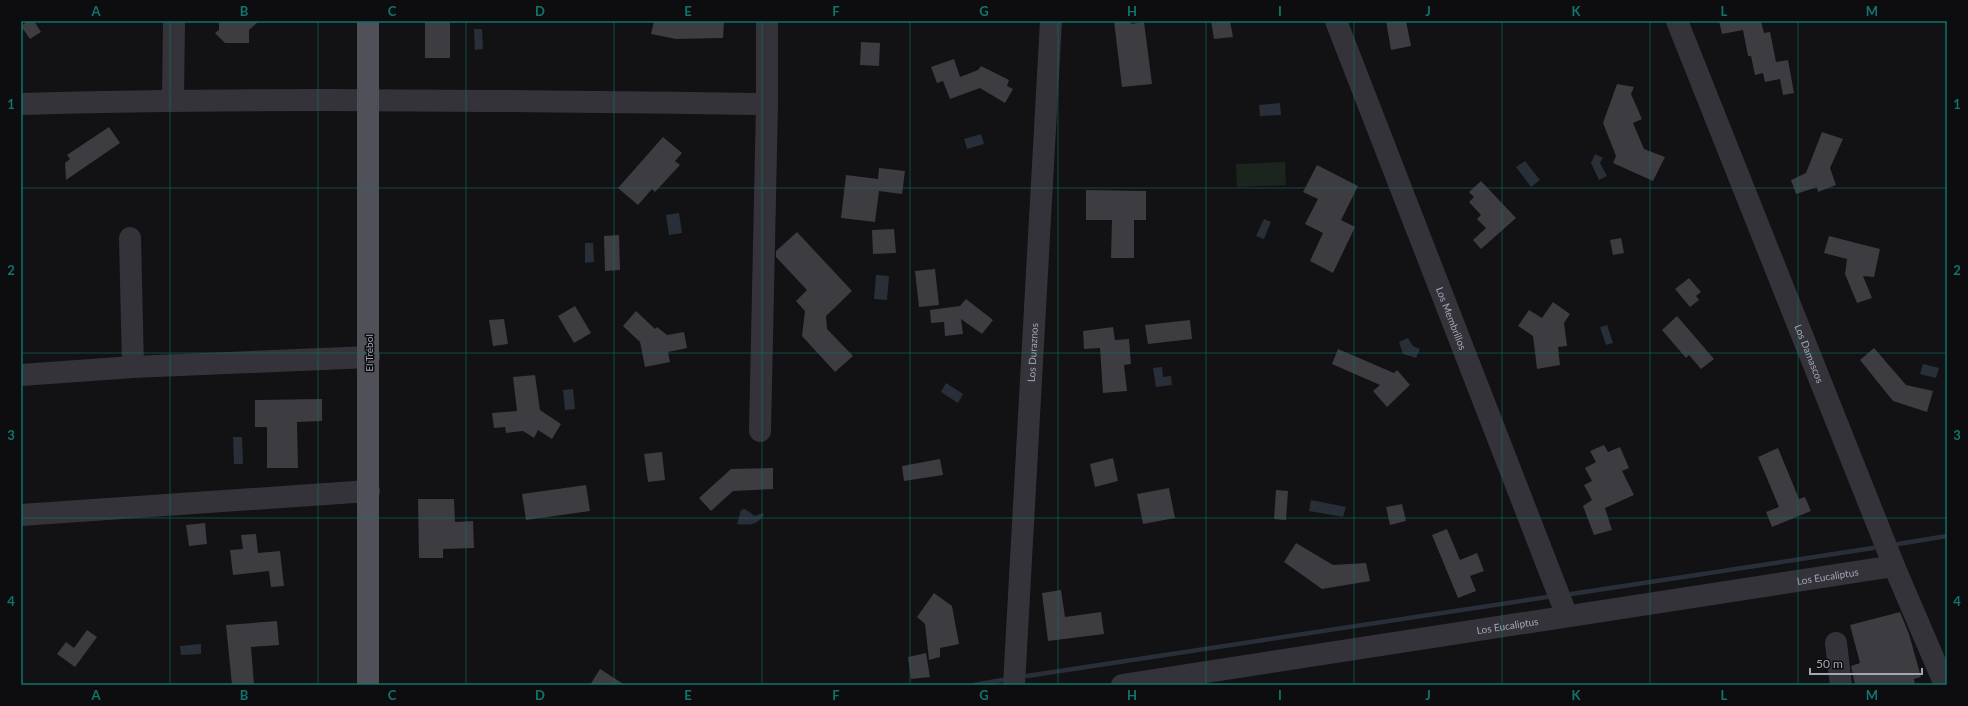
<svg xmlns="http://www.w3.org/2000/svg" width="1968" height="706" font-family="Lato,sans-serif">
<style>
.green{fill:#1c241e}
.water{fill:#282f38}
.lines{fill:none;stroke-linecap:round;stroke-linejoin:round}
.stream{stroke:#282f38;stroke-width:4.5}
.building{fill:#3c3c41}
.minor{stroke:#333339;stroke-width:22}
.major{stroke:#4f5058;stroke-width:22}
.grid{fill:none;stroke:#0f766e;stroke-width:1;stroke-opacity:0.55}
.labels{text-anchor:middle;dominant-baseline:central;stroke-width:3;stroke-linejoin:round;paint-order:stroke}
.street-label{font-size:10px;fill:#a3a6b5;stroke:#0d0d0f}
.neatline{fill:none;stroke:#0f766e;stroke-width:1.5}
.grid-label{font-size:13px;text-anchor:middle;font-weight:bold;fill:#0f766e}
</style>
<rect width="100%" height="100%" fill="#121214"/>
<path class="green" d="M1285,162l1,23 -49,2 -1,-23z"/>
<g class="water">
<path d="M474,29h8l1,20 -8,1z"/>
<path d="M1280,103l1,12 -21,1 -1,-11z"/>
<path d="M981,134l3,10 -17,5 -3,-10z"/>
<path d="M1595,154l8,4 -3,5 7,13 -8,4 -8,-17z"/>
<path d="M1525,161l15,19 -9,7 -15,-20z"/>
<path d="M679,213l3,20 -13,2 -3,-20z"/>
<path d="M1264,219l7,3 -7,17 -8,-3z"/>
<path d="M585,243h8l1,19 -9,1z"/>
<path d="M876,275l13,1 -2,24 -13,-1z"/>
<path d="M1607,325l6,18 -7,2 -6,-18z"/>
<path d="M1408,338l5,8 7,3 -4,9 -13,-4 -4,-12z"/>
<path d="M1923,364l16,4 -3,10 -16,-4z"/>
<path d="M1162,367l1,10 8,-1 1,9 -16,2 -3,-19z"/>
<path d="M946,383l17,11 -5,9 -17,-11z"/>
<path d="M573,389l2,20 -10,1 -2,-20z"/>
<path d="M233,437h9l1,27h-9z"/>
<path d="M1311,500l35,7 -3,10 -34,-6z"/>
<path d="M745,509l10,7 7,-3 2,2c-8,11 -14,10 -27,9l4,-14z"/>
<path d="M201,644v10l-20,1 -1,-9z"/>
</g>
<g class="lines">
<g class="stream">
<path d="M1898,544l49,-8"/>
<path d="M1571,594l302,-46"/>
<path d="M1027,676l520,-79"/>
<path d="M974,685l28,-5"/>
</g>
</g>
<g class="building">
<path d="M28,21h6l7,11 -11,7 -9,-13z"/>
<path d="M219,21h40l-10,9v13h-24l-10,-10 4,-3z"/>
<rect x="425" y="21" width="25" height="37"/>
<path d="M654,21h70l-1,17 -47,1 -25,-5z"/>
<path d="M1114,21h18l-1,3 13,-2 8,62 -30,3z"/>
<path d="M1211,21h19l3,16 -19,2z"/>
<path d="M1386,21h20l5,25 -20,4z"/>
<path d="M1719,21h42l3,12 6,-1 6,30 12,-2 6,33 -11,2 -3,-16 -15,3 -2,-9 -8,2 -4,-19h-3l-5,-26 -21,4z"/>
<path d="M861,42l19,1 -1,23 -19,-1z"/>
<path d="M954,59l6,18 18,-7 3,-4 28,14 -2,6 6,3 -8,14 -25,-15 -30,11 -7,-18 -6,2 -6,-16z"/>
<path d="M1617,84l17,3 -3,7 11,25 -9,4 11,26 21,8 -12,24 -40,-18 3,-7 -13,-33z"/>
<path d="M109,127l11,16 -54,37 -1,-17 5,-4 -3,-4z"/>
<path d="M1822,132l21,7 -13,29 6,17 -18,7 -1,-5 -21,7 -5,-14 15,-7z"/>
<path d="M663,137l19,16 -7,8 5,4 -25,27 -3,-3 -14,16 -20,-17z"/>
<path d="M1317,165l41,21 -17,34 14,7 -22,46 -23,-12 13,-28 -18,-9 13,-25 -15,-7z"/>
<path d="M879,168l26,3 -3,23 -23,-3 -4,31 -34,-4 5,-43 32,4z"/>
<path d="M1481,181l35,37 -35,31 -8,-9 13,-12 -9,-9 4,-4 -12,-13 5,-5 -5,-5z"/>
<path d="M1086,190l60,1v29h-12v38h-23l1,-38h-26z"/>
<path d="M894,229l2,24 -23,1 -1,-24z"/>
<path d="M797,232l55,59 -26,25 1,13 26,27 -18,16 -33,-36 3,-25 -9,-10 11,-11 -31,-33v-6z"/>
<path d="M619,235l1,35 -15,1 -1,-35z"/>
<path d="M1829,236l51,13 -6,28 -11,-1 9,22 -15,5 -12,-29 2,-15 -23,-6z"/>
<path d="M1621,238l3,15 -11,2 -3,-15z"/>
<path d="M935,269l4,36 -20,2 -4,-36z"/>
<path d="M1689,278l12,14 -5,4 3,4 -9,7 -15,-18z"/>
<path d="M966,299l27,21 -11,14 -21,-15 2,15 -18,2 -1,-14 -13,1 -1,-13 30,-4z"/>
<path d="M1553,302l17,12 -6,9 3,23 -9,1 2,18 -23,4 -4,-33 -15,-10 11,-16 13,8z"/>
<path d="M575,306l16,27 -17,10 -16,-27z"/>
<path d="M636,311l19,18 2,-2 10,8 17,-3 3,16 -19,4 2,10 -25,5 -5,-25 -17,-16z"/>
<path d="M1677,316l37,43 -13,10 -12,-14 -3,3 -24,-28z"/>
<path d="M504,319l4,25 -15,2 -4,-26z"/>
<path d="M1190,320l2,19 -44,5 -3,-19z"/>
<path d="M1113,327l2,13 14,-1 2,25 -7,1 3,26 -24,2 -3,-45 -16,1 -1,-18z"/>
<path d="M1874,348l32,37 27,6 -6,21 -34,-11 -33,-41z"/>
<path d="M1338,349l56,24 3,-3 13,15 -23,22 -14,-16 7,-6 -48,-21z"/>
<path d="M535,375l5,35 21,14 -9,15 -14,-9 -4,8 -11,-7 -17,2 -1,-6 -11,1 -2,-15 25,-2 -4,-34z"/>
<path d="M322,399v22l-25,1 1,46h-31v-41h-12v-27z"/>
<path d="M1604,445l4,7 12,-5 9,21 -7,3 12,24 -29,13 7,22 -18,5 -11,-29 9,-6 -8,-15 8,-4 -7,-13 11,-6 -6,-11z"/>
<path d="M1778,448l21,51 6,-2 6,14 -39,16 -6,-15 13,-5 -21,-50z"/>
<path d="M662,452l3,28 -17,2 -4,-28z"/>
<path d="M1113,458l5,23 -23,6 -5,-23z"/>
<path d="M940,459l3,16 -39,6 -2,-15z"/>
<path d="M773,468v21l-40,2 -22,20 -12,-13 32,-29z"/>
<path d="M586,485l4,26 -64,9 -4,-26z"/>
<path d="M1169,488l6,30 -32,6 -6,-30z"/>
<path d="M1276,490l12,1 -2,29 -12,-1z"/>
<path d="M418,499h36l1,23 18,-1 1,27 -31,1v9h-24z"/>
<path d="M1402,504l4,17 -16,4 -4,-18z"/>
<path d="M205,523l2,21 -18,2 -3,-21z"/>
<path d="M1447,529l13,31 17,-7 7,18 -14,5 6,15 -18,7 -26,-63z"/>
<path d="M256,534l2,19 22,-2 4,35 -13,1 -2,-16 -36,4 -3,-25 13,-1 -2,-14z"/>
<path d="M1296,543l37,22 33,-2 4,18 -48,8 -38,-27z"/>
<path d="M1061,590l4,27 36,-5 3,22 -56,7 -6,-48z"/>
<path d="M934,593l18,13 7,38 -19,4v9l-11,3 -4,-36 -8,-7z"/>
<path d="M1900,612l9,22 12,43 -7,2 1,6h-60l-4,-19 9,-3 -10,-38z"/>
<path d="M277,621l2,24 -28,2 3,38h-22l-6,-60z"/>
<path d="M87,630l10,7 -22,30 -18,-13 9,-12 8,6z"/>
<path d="M926,653l4,24 -19,2 -3,-22z"/>
<path d="M600,669l25,16h-35z"/>
</g>
<g class="lines">
<g class="minor">
<path id="s1" d="M1336,21l231,595"/>
<path id="s2" d="M1677,21l217,545 51,119"/>
<path d="M173,100l1,-79"/>
<path d="M21,104c249,-7 497,-3 746,0"/>
<path d="M130,238l3,129"/>
<path d="M21,375l112,-8 236,-10"/>
<path d="M760,431l7,-327v-83"/>
<path d="M21,515l348,-24"/>
<path d="M1836,643l5,42"/>
<path id="s3" d="M1014,685l37,-664"/>
<path id="s4" d="M1122,685l772,-119"/>
</g>
<path class="major" d="M368,685v-664"/>
</g>
<path class="grid" d="M170,21v664M318,21v664M466,21v664M614,21v664M762,21v664M910,21v664M1058,21v664M1206,21v664M1354,21v664M1502,21v664M1650,21v664M1798,21v664M21,188h1926M21,353h1926M21,518h1926"/>
<g class="labels">
<g class="street-label">
<text stroke="none"><textPath href="#s1" startOffset="319">Los Membrillos</textPath></text>
<text transform="translate(369 353) rotate(-90)">El Trébol</text>
<text stroke="none"><textPath href="#s3" startOffset="333">Los Duraznos</textPath></text>
<text stroke="none"><textPath href="#s2" startOffset="358">Los Damascos</textPath></text>
<text stroke="none"><textPath href="#s4" startOffset="714">Los Eucaliptus</textPath></text>
<text stroke="none"><textPath href="#s4" startOffset="390">Los Eucaliptus</textPath></text>
</g>
</g>
<rect width="1968" height="706" fill="none" stroke="#0d0d0f" stroke-width="44"/>
<path d="M1810 668v6h112v-6" fill="none" stroke="#a3a6b5" stroke-width="2"/>
<text x="1816" y="668" font-size="12" fill="#a3a6b5" stroke="#0d0d0f" stroke-width="3" paint-order="stroke">50 m</text>
<rect x="22" y="22" width="1924" height="662" class="neatline"/>
<g class="grid-label">
<text x="96" y="16">A</text>
<text x="244" y="16">B</text>
<text x="392" y="16">C</text>
<text x="540" y="16">D</text>
<text x="688" y="16">E</text>
<text x="836" y="16">F</text>
<text x="984" y="16">G</text>
<text x="1132" y="16">H</text>
<text x="1280" y="16">I</text>
<text x="1428" y="16">J</text>
<text x="1576" y="16">K</text>
<text x="1724" y="16">L</text>
<text x="1872" y="16">M</text>
<text x="11" y="109">1</text>
<text x="1957" y="109">1</text>
<text x="11" y="275">2</text>
<text x="1957" y="275">2</text>
<text x="11" y="440">3</text>
<text x="1957" y="440">3</text>
<text x="11" y="606">4</text>
<text x="1957" y="606">4</text>
<text x="96" y="700">A</text>
<text x="244" y="700">B</text>
<text x="392" y="700">C</text>
<text x="540" y="700">D</text>
<text x="688" y="700">E</text>
<text x="836" y="700">F</text>
<text x="984" y="700">G</text>
<text x="1132" y="700">H</text>
<text x="1280" y="700">I</text>
<text x="1428" y="700">J</text>
<text x="1576" y="700">K</text>
<text x="1724" y="700">L</text>
<text x="1872" y="700">M</text>
</g>
</svg>
